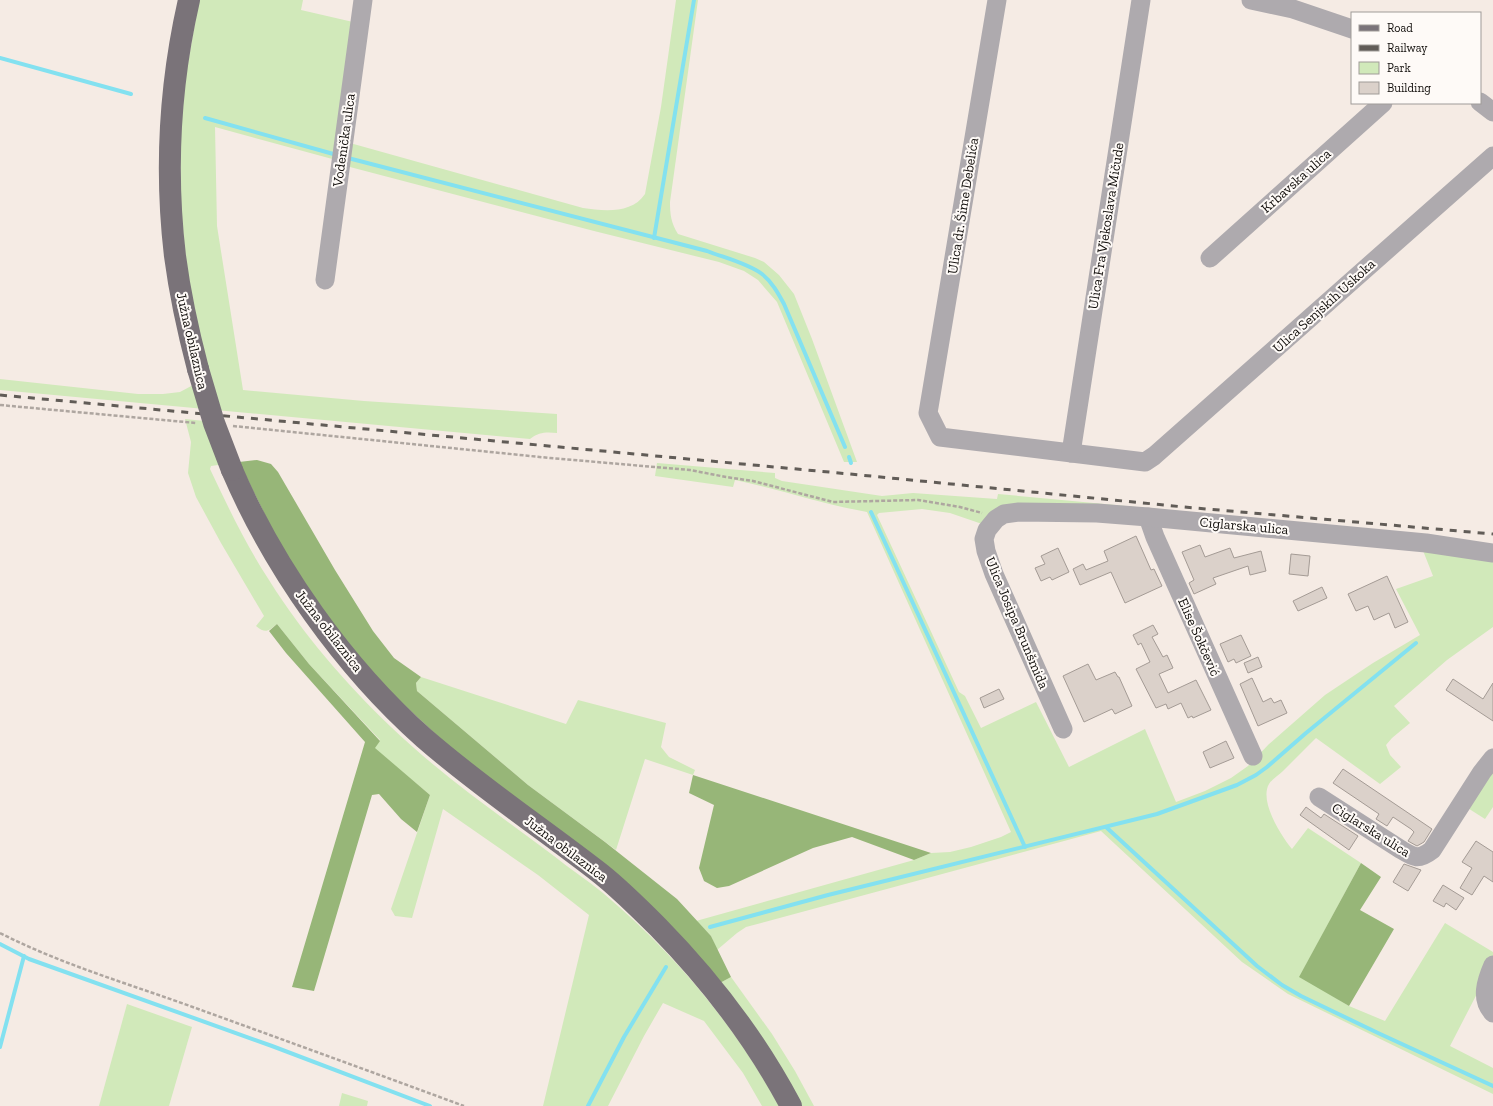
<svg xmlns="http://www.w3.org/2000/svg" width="1493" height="1106" font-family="'Zilla Slab',serif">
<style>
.green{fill:#d1e9ba}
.forest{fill:#97b678}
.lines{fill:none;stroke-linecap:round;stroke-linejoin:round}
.stream{stroke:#83e1f0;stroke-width:4}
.building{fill:#dbd1ca;stroke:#a49b95}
.path{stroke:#aea6a0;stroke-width:2.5;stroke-dasharray:4 2;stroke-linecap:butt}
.minor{stroke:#aeaaae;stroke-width:19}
.major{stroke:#7a7379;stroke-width:22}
.rail{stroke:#615c57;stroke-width:3;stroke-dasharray:7 7;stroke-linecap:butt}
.major-bridge{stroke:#7a7379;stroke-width:22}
.labels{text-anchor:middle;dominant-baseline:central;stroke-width:4;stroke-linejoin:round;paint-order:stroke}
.street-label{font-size:14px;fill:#100d0a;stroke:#fefaf7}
</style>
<rect width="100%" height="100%" fill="#f5ebe4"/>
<g class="green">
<path d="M199,0h104l-2,10 52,12 -17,138 -121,-33 2,99 26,164 121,11 193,13v19c-11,-1 -18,-1 -27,6l-530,-49v-11l138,15h25l17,-2 30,-16 -20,-78 -9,-85 -1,-72 4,-55z"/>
<path d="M676,0h22l-28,202c0,12 1,21 8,32l77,24 9,4 15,13 15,19 18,45 45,123h-13l-67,-160 -19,-22 -14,-9 -25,-9 -125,-31 -244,-64v-24l233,65c21,3 49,6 62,-14l16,-87z"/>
<path d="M185,419l39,4 15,39 -28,4 -1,3c18,38 36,76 59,111 33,53 77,104 122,147 50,48 108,88 163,129 16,13 33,24 49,37 71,60 131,131 176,213h-17l-19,-33 -39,-52 -41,-18 -19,33 -36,70h-65l46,-191 -51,-40 -95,-66 -31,109 -17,-2 -4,-7 39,-114 -56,-47 6,-8 -71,-76 -32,-40c-9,7 -11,10 -21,2l8,-10 -43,-73 -25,-46 -8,-24 3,-31z"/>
<path d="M657,463l118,10v5l7,3 100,15 31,-3 84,6 1,-5 267,25 -174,-10 -106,16 -35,-12 -28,-4 -43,4 -2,2 82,177 6,4 16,32 55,-26 33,65 76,-38 31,73 29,-11 26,-13 17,-12 21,-22 56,-49 48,-32 47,-28 -24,-46 37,-13 -11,-28 71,8v71l-46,33 -53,46 16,17 -18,15 -6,7 4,10 11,12 -21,17 -64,-46c-11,11 -22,22 -33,33 -4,4 -11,8 -14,13 -10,17 12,52 23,65l16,-21 53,35 -61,113 49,30 36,15 60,-98 48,29v4l-12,30 -31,60 43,22v26l-205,-100 -46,-32 -141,-131 -355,96 -9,6 -20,17 -6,-14 -15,-15 218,-61 17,-7 19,-1 21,-5 30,-10 10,-5 -144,-320c-45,-8 -88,-23 -132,-32l-2,7 -78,-11z"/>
<path d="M421,677l145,47 12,-24 88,23 -5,24 8,10 26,13 -2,5 -48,-16 -29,91 -88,-65 -111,-94 -1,-8z"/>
<path d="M1493,762v45l-8,12 -22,-14z"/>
<path d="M731,977l41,57 23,37 19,35h-17l-79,-122z"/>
<path d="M127,1004l65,23 -23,79h-70z"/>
<path d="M342,1093l26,8 -1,5h-28z"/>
</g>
<g class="forest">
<path d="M257,460l14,4 7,8 57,98 38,61 21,27 27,19 -5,6 1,8 111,94 77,57 72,57 34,37 20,41 -13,7 -235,-206 -110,-102 -65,-85 -34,-58 -35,-71z"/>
<path d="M277,624l32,40 71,77 -5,7 55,47 -13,37 -16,-13 -22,-25 -7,1 -58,196 -22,-4 73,-245 -79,-89 -17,-22z"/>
<path d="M693,775l238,78 -17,7 -62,-23 -39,11 -84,38 -12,2 -13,-7 -5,-13 15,-63 -25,-12z"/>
<path d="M1361,863l20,14 -21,33 34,19 -45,77 -50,-29z"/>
</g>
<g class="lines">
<g class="stream">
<path d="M0,58l131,36"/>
<path d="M205,118l132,37"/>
<path d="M348,158l359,93c18,7 40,12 55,23 10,8 16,19 22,30l61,143"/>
<path d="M654,238l40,-238"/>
<path d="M849,457l2,6"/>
<path d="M871,512l154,335"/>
<path d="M1106,827l151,139 25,19 19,11 77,37 115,53"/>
<path d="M710,927l118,-32 329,-81 80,-29 19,-10 11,-8 39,-34 110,-90"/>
<path d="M0,944l29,15 243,87 158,60"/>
<path d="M0,1047l24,-91"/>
<path d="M588,1106l36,-69 42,-70"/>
</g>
</g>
<g class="building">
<path d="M1136,536l15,34 3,-1 8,17 -37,17 -14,-31 -31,13 -7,-16 10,-5 3,6 22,-9 -4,-10z"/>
<path d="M1200,545l5,12 25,-9 4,10 27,-7 5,20 -16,4 -2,-9 -35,12 3,6 -22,10 -5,-11 5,-3 -12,-28z"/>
<path d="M1058,548l11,24 -17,8 -2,-3 -9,4 -6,-13 10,-4 -4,-8z"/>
<path d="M1291,554l19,2 -2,20 -19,-2z"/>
<path d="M1387,576l21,46 -13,6 -6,-15 -15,7 -6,-14 -12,5 -8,-17z"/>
<path d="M1322,587l5,11 -29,13 -5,-10z"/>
<path d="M1153,625l5,9 -6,3 11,20 4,-2 6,13 -14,6 9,19 28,-13 15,30 -18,8 -1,-2 -4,2 -7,-15 -13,6 -2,-5 -10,4 -20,-39 14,-7 -9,-19 -3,2 -5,-10z"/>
<path d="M1241,635l10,21 -15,7 -2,-4 -6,3 -8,-18z"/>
<path d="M1258,657l4,10 -14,6 -4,-10z"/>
<path d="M1088,664l8,16 19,-8 3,5h1l13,29 -17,8 -3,-5 -28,13 -21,-46z"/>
<path d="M1252,678l11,24 8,-4 3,5 7,-3 6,13 -29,13 -18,-42z"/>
<path d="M1453,679l30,20 10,-16v38l-47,-31z"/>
<path d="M999,689l5,10 -20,9 -4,-10z"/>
<path d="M1226,741l8,17 -24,10 -7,-16z"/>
<path d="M1343,769l89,60 -8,13 -7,4 -9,-5 6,-9 -3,-3 -18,-12 -6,9 -11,-7 3,-5 -46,-31z"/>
<path d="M1306,807l15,11 3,-4 34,22 -9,14 -49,-35z"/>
<path d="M1476,841l17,11v30l-9,-6 -12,19 -12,-7 12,-20 -10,-6z"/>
<path d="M1404,864l17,6 -13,21 -15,-9z"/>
<path d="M1443,885l21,13 -8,12 -10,-7 -2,4 -11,-6z"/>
</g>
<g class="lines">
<g class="path">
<path d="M0,405l196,18"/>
<path d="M233,426l317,32 140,12 36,7 27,4 80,21 85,-2 42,7 22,6"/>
<path d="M0,933c61,31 126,50 190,73 91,33 182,66 274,100"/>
</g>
<g class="minor">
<path d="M997,0l-69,413 12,24 205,25 9,-6 339,-300"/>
<path d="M1251,0l42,9 59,20"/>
<path d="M1480,102l13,10"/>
<path d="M1210,258l173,-155"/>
<path d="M325,280l38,-280"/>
<path d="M1071,453l70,-453"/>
<path d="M1148,517l7,20 98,219"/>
<path d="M1063,729l-69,-155 -8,-23 -2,-12 3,-9 9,-11 8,-5 15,-2 78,1 51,4 278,26 67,10"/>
<path d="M1319,797l81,52c13,8 18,12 32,1l50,-78 11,-14"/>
<path d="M1493,965c-7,16 -13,34 0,48"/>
</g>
<g class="major">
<path d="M189,0c-19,83 -24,171 -14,256 5,38 13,75 23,113"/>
<path d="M232,470c42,98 112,197 192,268 56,49 118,90 177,136 20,16 39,35 57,53 52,53 98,113 133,179"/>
</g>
<path class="rail" d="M0,395l850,79 334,33 309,27"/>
<path class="major-bridge" d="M198,369l16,54 18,47"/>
</g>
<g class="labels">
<g class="street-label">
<text transform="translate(344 140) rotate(-82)">Vodenička ulica</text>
<text transform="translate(1296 181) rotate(-42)">Krbavska ulica</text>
<text transform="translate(963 206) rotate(-81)">Ulica dr. Šime Debelića</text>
<text transform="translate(1106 226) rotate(-81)">Ulica Fra Vjekoslava Mičude</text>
<text transform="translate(1324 306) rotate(-42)">Ulica Senjskih Uskoka</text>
<text transform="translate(192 341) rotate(77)">Južna obilaznica</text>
<text transform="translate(1244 526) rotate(5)">Ciglarska ulica</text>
<text transform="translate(1017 623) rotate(67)">Ulica Josipa Brunšmida</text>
<text transform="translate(329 631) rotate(52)">Južna obilaznica</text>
<text transform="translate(1199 637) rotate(66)">Elise Šokčević</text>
<text transform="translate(1371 830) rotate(32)">Ciglarska ulica</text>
<text transform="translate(566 849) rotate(37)">Južna obilaznica</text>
</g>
</g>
<rect x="1351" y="12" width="130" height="92" fill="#fefaf7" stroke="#9f9b98"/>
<rect x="1359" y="25" width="20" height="6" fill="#7a7379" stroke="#9f9b98"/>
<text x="1387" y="32" font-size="12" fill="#100d0a">Road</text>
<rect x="1359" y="45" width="20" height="6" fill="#615c57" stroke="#9f9b98"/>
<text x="1387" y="52" font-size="12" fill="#100d0a">Railway</text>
<rect x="1359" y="62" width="20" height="12" fill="#d1e9ba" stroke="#9f9b98"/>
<text x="1387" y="72" font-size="12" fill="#100d0a">Park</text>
<rect x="1359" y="82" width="20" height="12" fill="#dbd1ca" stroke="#9f9b98"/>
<text x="1387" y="92" font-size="12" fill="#100d0a">Building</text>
</svg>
